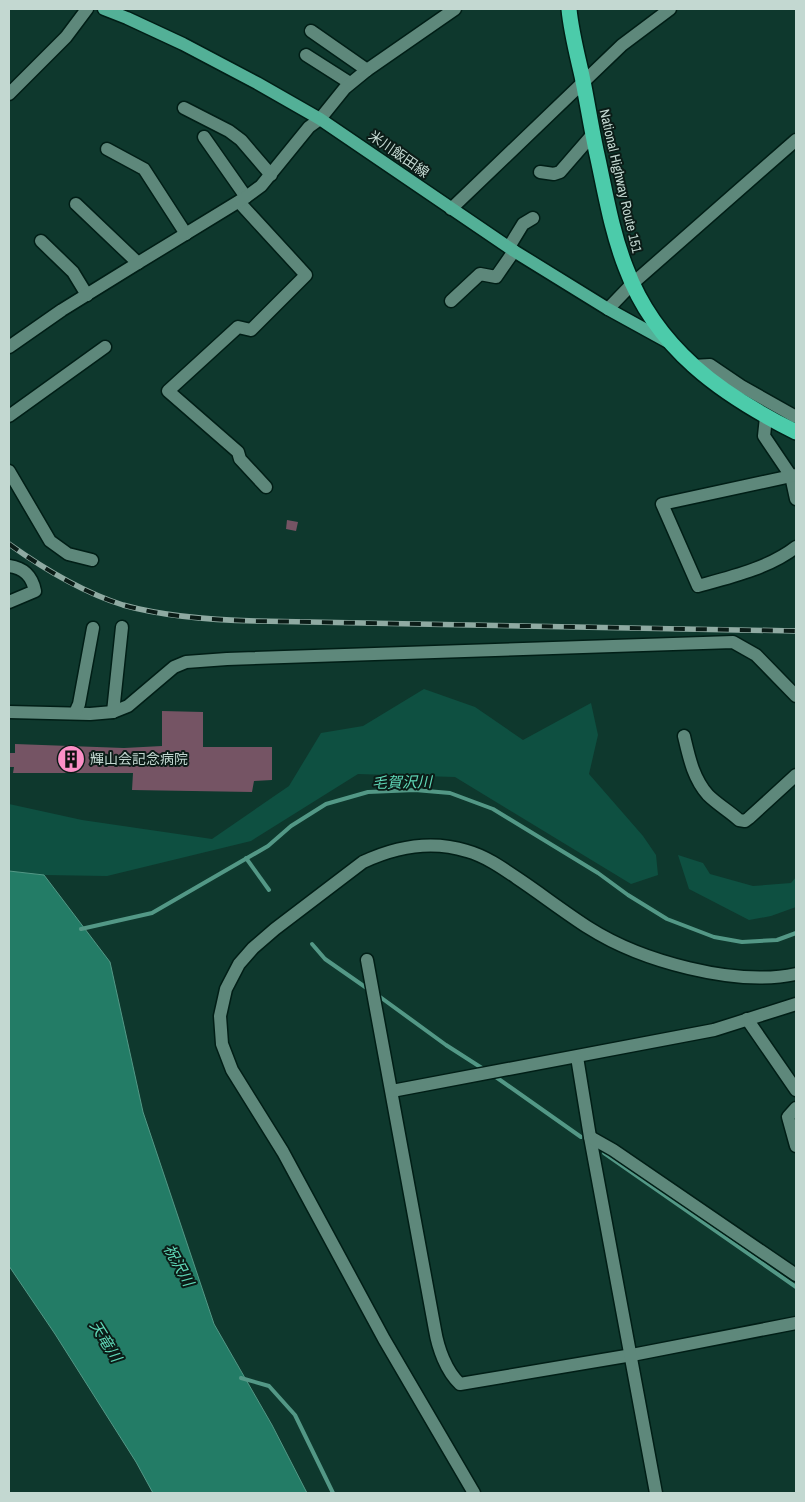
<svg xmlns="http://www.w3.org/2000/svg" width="805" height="1502" font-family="'Archivo Narrow','Noto Sans JP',sans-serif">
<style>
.green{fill:#0e5041}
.water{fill:#237c66;stroke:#539886}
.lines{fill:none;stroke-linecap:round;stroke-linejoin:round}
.stream{stroke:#539886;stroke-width:4}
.building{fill:#755464}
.minor-casing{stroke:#001e16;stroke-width:15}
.major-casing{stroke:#001e16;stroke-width:15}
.highway-casing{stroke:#001e16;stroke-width:18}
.minor{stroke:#5e887b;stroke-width:12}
.major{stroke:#53b097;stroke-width:12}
.highway{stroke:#4ccbaa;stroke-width:15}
.rail-casing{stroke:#8faaa2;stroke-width:5.5}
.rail{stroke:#0b1c17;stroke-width:4;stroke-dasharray:11;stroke-linecap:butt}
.labels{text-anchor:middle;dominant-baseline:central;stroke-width:4;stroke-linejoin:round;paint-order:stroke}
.street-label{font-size:14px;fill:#c3d8d1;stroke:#0b1c17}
.poi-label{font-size:14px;fill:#c3d8d1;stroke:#0b1c17;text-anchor:start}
.water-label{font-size:15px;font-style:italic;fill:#60dab9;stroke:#0b1c17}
</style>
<rect width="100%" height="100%" fill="#0e382d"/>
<g class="green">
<path d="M424,689l51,18 48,33 68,-37 7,32 -9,39 54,62 13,19 2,20 -27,9 -176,-107 -97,-3 -107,67 -144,35 -63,-1 -35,-4v-67l73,16 130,19 77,-53 32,-53 42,-7z"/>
<path d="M678,855l25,8 7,11 43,12 38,-3 5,-6v30l-25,9 -22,4 -60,-31z"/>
</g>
<path class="water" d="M9,871l35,4 66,87 33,150 71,212 58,101 35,68h-154l-17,-31 -81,-128 -46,-68z"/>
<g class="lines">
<g class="stream">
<path d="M246,858l23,32"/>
<path d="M81,929l71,-16 116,-67 23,-20 35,-22 42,-12 47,-2 35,3 43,16 105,64 30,22 39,24 47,18 28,5 35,-2 19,-7"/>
<path d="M312,944l13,15 43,30"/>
<path d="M376,994l70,51 39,25"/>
<path d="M493,1075l88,62"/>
<path d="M604,1153l192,134"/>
<path d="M241,1378l28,8 26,29 38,78"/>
</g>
</g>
<g class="building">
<path d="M287,520l11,2 -2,9 -10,-2z"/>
<path d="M162,711l41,1v35h69v33l-18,1 -2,11 -120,-2 1,-17h-120l1,-6h-5v-14h6v-9l109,4 38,-2z"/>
</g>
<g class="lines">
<g class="minor-casing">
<g id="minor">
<path d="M311,31l56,39"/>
<path d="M306,55l44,28"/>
<path d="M9,94l57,-57 21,-28"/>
<path d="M184,108l45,23 12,9 30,35"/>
<path d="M204,137l42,60"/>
<path d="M107,149l37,20 42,65"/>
<path d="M540,172l14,2 6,-2 33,-38"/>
<path d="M239,202l67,73 -55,55 -13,-3 -70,64 70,61 2,7 26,28"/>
<path d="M76,204l62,59"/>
<path d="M451,209l171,-164 48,-36"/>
<path d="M41,241l32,31 14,23"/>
<path d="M509,247l14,-23 10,-6"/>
<path d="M451,301l29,-27 16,3 18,-26"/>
<path d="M608,309l24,-25 164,-144"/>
<path d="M9,347l53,-37 76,-47 108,-66 15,-11 48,-59 11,-8 25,-31 22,-18 88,-61"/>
<path d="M692,366l18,-1 31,21 55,31"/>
<path d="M9,416l96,-69"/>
<path d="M766,417l-2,19 27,40 5,23"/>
<path d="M9,471l41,70 18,13 24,6"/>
<path d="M796,475l-134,29 36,82c33,-9 71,-18 98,-39"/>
<path d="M9,566c15,2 23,10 26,25l-26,11"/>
<path d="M9,712l81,2 23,-2 15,-6 46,-39 12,-5 41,-3 506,-17 23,13 40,41"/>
<path d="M113,712l9,-85"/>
<path d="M75,713l4,-9 14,-76"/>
<path d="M684,736c5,21 9,42 24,59 9,9 21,16 31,25l6,1 4,-3 47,-43"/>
<path d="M367,960l68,370c3,18 11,41 25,54l172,-29 164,-32"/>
<path d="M747,1019l49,71"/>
<path d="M577,1057l13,80 66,356"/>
<path d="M392,1091l322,-61 82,-26"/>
<path d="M796,1108l-8,9 8,29"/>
<path d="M590,1137l23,13 183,125"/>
<path d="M474,1493l-90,-154 -101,-187 -51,-82 -10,-26 -2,-28 6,-27 13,-25 14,-16 22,-19 88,-67c32,-15 69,-22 104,-11 18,5 34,16 50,27 24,16 47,34 72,50 52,33 146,59 207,46"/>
</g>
</g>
<g class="major-casing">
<path id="major" d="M104,9l23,9 56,26 74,39 63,36 194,132 94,58 60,33"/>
</g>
<g class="highway-casing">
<path id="highway" d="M569,9c2,22 8,45 13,67 5,25 9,50 14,74 9,40 15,80 30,118 30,81 96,127 170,164"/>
</g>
<use href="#minor" class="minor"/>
<use href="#major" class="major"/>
<use href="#highway" class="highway"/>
<g class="rail-casing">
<path id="rail" d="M9,544c35,25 73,48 114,61 43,12 89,15 133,16l540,10"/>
</g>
<use href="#rail" class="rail"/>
</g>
<defs>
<g id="building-disc" transform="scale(1.4375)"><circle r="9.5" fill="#fb8fc6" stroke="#0b1c17"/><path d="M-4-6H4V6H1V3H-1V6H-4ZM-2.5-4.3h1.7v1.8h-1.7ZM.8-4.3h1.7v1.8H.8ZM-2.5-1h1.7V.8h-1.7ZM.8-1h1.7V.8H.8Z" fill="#111"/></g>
</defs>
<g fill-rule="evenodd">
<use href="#building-disc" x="71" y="759"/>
</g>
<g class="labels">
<g class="street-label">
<text transform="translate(399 154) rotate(35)">米川飯田線</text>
<text transform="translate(621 181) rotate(77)">National Highway Route 151</text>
</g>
<g class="poi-label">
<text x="90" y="759">輝山会記念病院</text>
</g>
<g class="water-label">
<text transform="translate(402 782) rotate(-1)">毛賀沢川</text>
<text transform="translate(179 1265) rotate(61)">祝沢川</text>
<text transform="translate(106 1341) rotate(58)">天竜川</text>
</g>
</g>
<rect width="805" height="1502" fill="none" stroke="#c3d8d1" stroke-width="20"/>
</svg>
